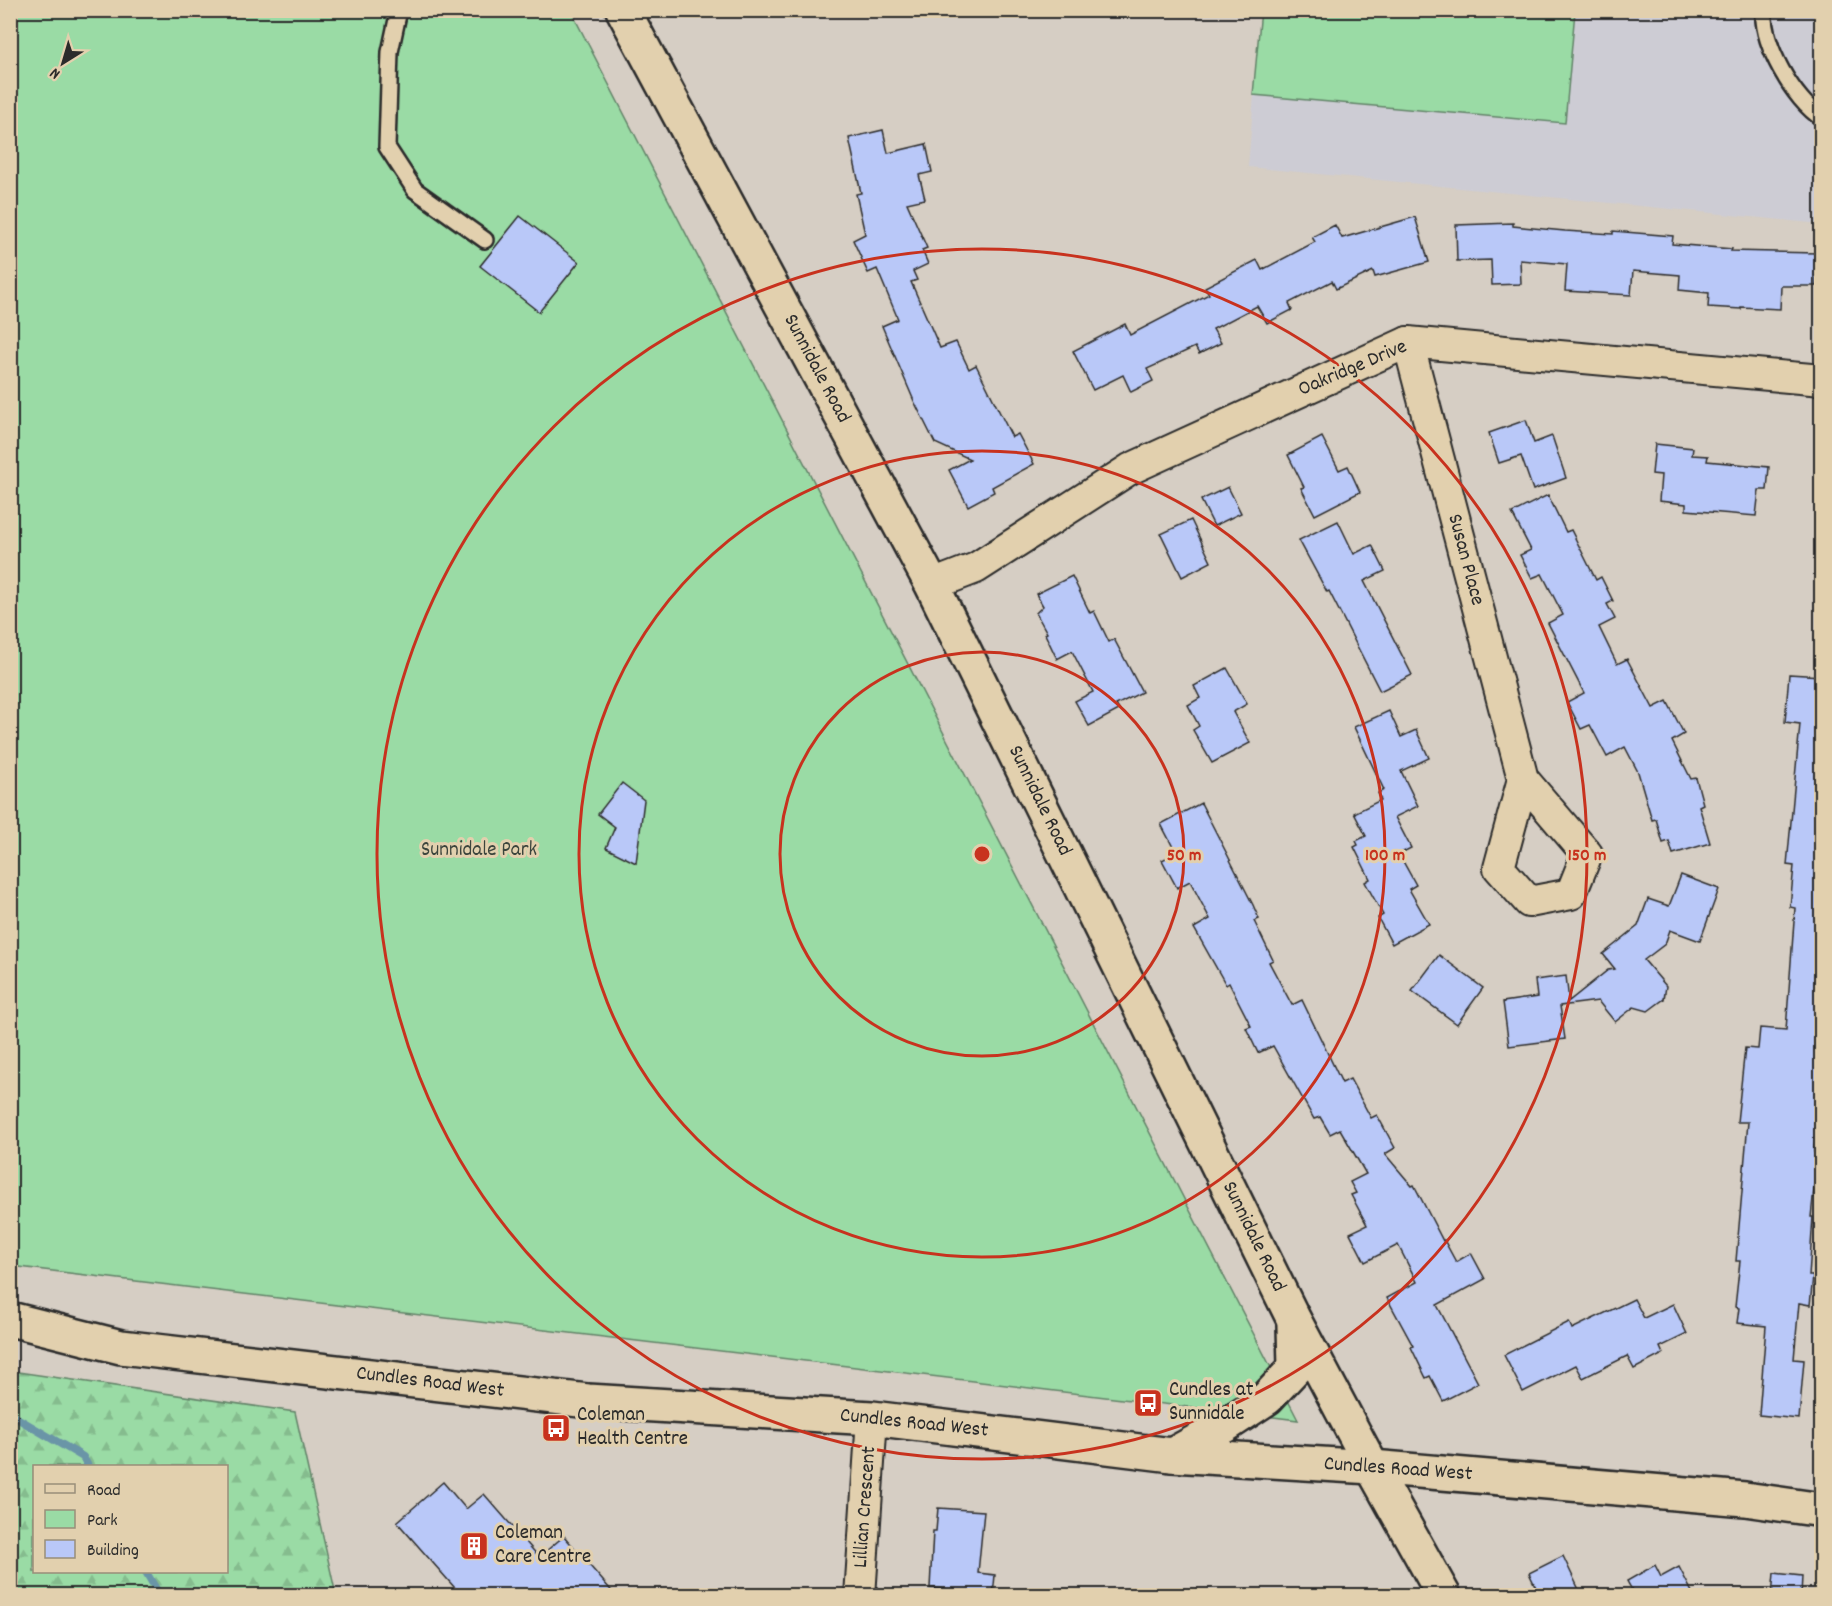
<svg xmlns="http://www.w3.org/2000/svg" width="1832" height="1606" font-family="Dekko,sans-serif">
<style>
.built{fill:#cdccd4}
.green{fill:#9adba5;stroke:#628368;stroke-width:1.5}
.forest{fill:url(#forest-firs);stroke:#628368;stroke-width:1.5;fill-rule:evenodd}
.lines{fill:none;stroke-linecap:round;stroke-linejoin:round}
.stream{stroke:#6b95a7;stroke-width:8}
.building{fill:#b9c8f8;stroke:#2b2b2b;stroke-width:1.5}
.lane-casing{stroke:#2b2b2b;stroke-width:20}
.street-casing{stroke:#2b2b2b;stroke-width:34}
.secondary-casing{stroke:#2b2b2b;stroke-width:38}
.lane{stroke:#e2d0ae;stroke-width:15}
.street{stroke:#e2d0ae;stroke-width:30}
.secondary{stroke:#e2d0ae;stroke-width:33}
.ring{fill:none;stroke:#c8321e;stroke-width:3}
.labels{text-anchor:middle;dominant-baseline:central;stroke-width:6;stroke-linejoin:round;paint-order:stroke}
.street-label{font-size:21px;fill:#2b2b2b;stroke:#e2d0ae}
.park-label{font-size:21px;fill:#3c453d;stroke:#e2d0ae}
.poi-label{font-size:21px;fill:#2b2b2b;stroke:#e2d0ae;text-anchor:start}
.centre{fill:#c8321e;stroke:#e2d0ae;stroke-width:3}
.ring-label{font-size:18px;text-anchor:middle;font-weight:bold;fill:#c8321e;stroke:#e2d0ae;stroke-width:6;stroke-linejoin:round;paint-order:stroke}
</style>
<defs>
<pattern id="forest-firs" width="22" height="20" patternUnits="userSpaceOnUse" patternTransform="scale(1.5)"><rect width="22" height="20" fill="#9adba5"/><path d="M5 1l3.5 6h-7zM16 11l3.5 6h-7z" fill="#85bc8e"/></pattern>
</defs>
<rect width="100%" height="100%" fill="#d6cec4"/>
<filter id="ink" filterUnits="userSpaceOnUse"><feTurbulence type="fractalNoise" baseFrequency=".0167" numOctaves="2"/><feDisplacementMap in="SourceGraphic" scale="12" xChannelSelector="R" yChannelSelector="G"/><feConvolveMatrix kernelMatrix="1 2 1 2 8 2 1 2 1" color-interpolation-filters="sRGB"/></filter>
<g filter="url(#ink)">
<path class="built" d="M1261,11h560v213l-573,-57z"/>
<g class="green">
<path d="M1261,10l314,1 -10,112 -312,-28z"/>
<path d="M11,11h560l727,1409 -1287,-154z"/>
</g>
<path class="forest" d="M11,1371l284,41 41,183h-325zM34,1466h192v106h-192z"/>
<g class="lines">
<g class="stream">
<path d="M10,1414l73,43 5,9"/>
<path d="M146,1572l14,24"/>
</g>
</g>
<g class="building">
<path d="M883,130l5,23 38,-9 6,28 -13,3 6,24 -18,4 20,45 -5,2 6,14 -15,7 4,9 -6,2 29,66 16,-6 13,27 7,-4 36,72 6,-3 16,30 -42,23 2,5 -26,14 -19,-36 21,-11 -35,-16 -21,-42 -32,-75 16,-7 -21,-50 -9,4 -15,-33 12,-6 -9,-40 5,-1 -12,-55z"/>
<path d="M520,216l59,46 -40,50 -59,-46z"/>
<path d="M1415,217l14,45 -54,15 -2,-6 -37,18 -4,-8 -43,22 3,7 -25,13 -10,-17 -44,23 8,14 -22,11 -4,-7 -48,22 6,12 -22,11 -8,-17 -30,15 -20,-39 52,-27 5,11 79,-41 -4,-7 52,-27 5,10 53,-28 -3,-5 23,-12 7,13z"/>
<path d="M1513,223v3l52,5 48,3v-3l60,5 -1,8 60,5 -1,2 86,2 -1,33h-35l-1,23 -39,-2v2l-33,-2 1,-14 -30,-3 1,-15 -47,-4 -2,24 -66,-4 2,-27 -47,-4 1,24 -29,1 -1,-25 -34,1 -1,-36z"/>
<path d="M1526,420l8,23 18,-7 14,42 -33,12 -12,-34 -22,7 -10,-30z"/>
<path d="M1322,437l17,33 9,-4 12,26 -45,23 -14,-27 3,-1 -16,-32z"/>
<path d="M1655,444l38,4 -1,7 16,1 -1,5 62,6 -2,23h-8l-3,26 -70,-6v-6l-27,-3 2,-26 -9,-1z"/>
<path d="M1228,487l13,26 -27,13 -13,-26z"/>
<path d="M1548,495l18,37 5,-2 25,50 5,-3 12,24 -6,3 8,15 -16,8 18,37 10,-5 26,49 14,-7 17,33 -12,7 19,38 5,-1 7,26 -4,2 11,37 -37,11 -4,-13 -6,2 -7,-24 -4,1 -14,-48 -13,-25 -18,10 -17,-32 -9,4 -14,-27 17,-9 -36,-70 15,-8 -21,-41 -10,4 -12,-23 11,-5 -19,-37z"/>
<path d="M1191,520l20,42 -29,15 -21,-43z"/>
<path d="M1338,521l16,33 18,-9 13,26 -21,10 48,94 -32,16 -51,-100 -2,1 -28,-52z"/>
<path d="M1072,576l18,37 4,-2 15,31 5,-3 28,53 -26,13 3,5 -30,16 -14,-25 18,-9 -21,-41 -15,8 -12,-25 2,-1 -11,-20 7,-7 -7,-12z"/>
<path d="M1227,668l20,36 -14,8 17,31 -38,20 -19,-33 6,-4 -11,-21 12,-7 -6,-12z"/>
<path d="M1789,674l32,2v379l-7,97 4,1 -7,64h2l-4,59h4l-3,29 -11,-2 -5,56 10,1 -5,59 -40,-4 7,-89 -29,-3 2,-15 -4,-1 5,-46h-4l12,-139h-11l8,-74 13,1 2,-21 26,2 9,-122 -5,-1 4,-41 -7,-1 13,-141 -15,-2z"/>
<path d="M1389,711l12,26 15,-7 13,28 -28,13 17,35 -23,11 16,31 -12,6 17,31 -7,4 20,35 -37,20 -14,-26 5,-3 -18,-33 5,-3 -16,-32 4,-2 -2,-4 10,-5 -12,-23 27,-13 -3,-7 6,-3 -30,-63z"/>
<path d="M622,783l22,17 -8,63 -30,-15 9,-21 -17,-13z"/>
<path d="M1201,803l52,102 6,14 -5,2 19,39 -4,2 23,43 10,-5 40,83 8,-4 21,39 6,-3 18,33 -10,6 27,32 2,-1 29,56 1,-1 12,22 15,-9 14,26 -48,26 41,78 -35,18 -13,-25 -4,2 -15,-31 2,-1 -26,-48 30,-16 -19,-37 -33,17 -15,-29 17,-8 -16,-30 5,-2 -6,-11 16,-8 -26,-45 -10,5 -10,-17 -6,2 -41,-73 -15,7 -12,-25 5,-2 -22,-43 -3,2 -32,-57 16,-9 -20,-38 -13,7 -15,-28 14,-7 -15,-29z"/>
<path d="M1681,875l38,14 -19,52 -30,-11 -5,14 -21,16 22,26 -2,13 -16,12 -14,-4 -19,15 -17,-21 -38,5 5,33 -56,7 -6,-44 34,-5 -2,-17 31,-4 3,25 39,-31 7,-1 -12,-15 35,-28 10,-27 21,7z"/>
<path d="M1439,955l44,33 -26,36 -45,-33z"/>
<path d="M1634,1299l10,19 29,-14 14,30 -27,13 3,7 -29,15 -7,-13 -44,22 -7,-13 -53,27 -19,-37 65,-33 3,7z"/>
<path d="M443,1482l23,27 18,-15 55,63 25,-21 52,60h-154l-65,-74z"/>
<path d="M938,1508l46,3 -6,62 17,2 -2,21h-50l1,-7 -14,-1 3,-57h3z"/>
<path d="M1563,1556l19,40h-42l-11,-23z"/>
<path d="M1655,1565l6,12 18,-10 15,29h-67l6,-4 -6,-11z"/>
<path d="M1774,1573l28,3 -1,20h-29z"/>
</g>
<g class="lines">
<g class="lane-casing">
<g id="lane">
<path d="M399,10l-9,42 -3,95 28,43 70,50"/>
<path d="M1764,10c-3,33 30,91 58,108"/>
</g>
</g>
<g class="street-casing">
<g id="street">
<path d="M1408,342l115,437 64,75 -16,40 -42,8 -30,-34 24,-89"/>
<path d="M932,585l44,-17 154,-99 278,-127 414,38"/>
<path d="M860,1596l12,-178"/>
</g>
</g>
<g class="secondary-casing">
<g id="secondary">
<path d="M623,10l309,575 362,735 78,147 72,129"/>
<path d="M10,1319l111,28 467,54 284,17 300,37 200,12 373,32 77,11"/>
<path d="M1172,1455l54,-30 41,-27 28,-30 -1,-43"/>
</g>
</g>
<use href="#lane" class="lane"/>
<use href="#street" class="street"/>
<use href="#secondary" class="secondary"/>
</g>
</g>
<g class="ring">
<circle cx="982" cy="854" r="202"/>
<circle cx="982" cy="854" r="403"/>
<circle cx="982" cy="854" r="605"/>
</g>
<defs>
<g id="bus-square" transform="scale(1.5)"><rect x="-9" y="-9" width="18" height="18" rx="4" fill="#c8321e" stroke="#e2d0ae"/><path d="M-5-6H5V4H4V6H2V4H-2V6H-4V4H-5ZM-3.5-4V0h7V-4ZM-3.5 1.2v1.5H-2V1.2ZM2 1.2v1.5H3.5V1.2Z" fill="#fff"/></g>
<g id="building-square" transform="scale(1.5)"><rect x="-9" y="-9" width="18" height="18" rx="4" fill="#c8321e" stroke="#e2d0ae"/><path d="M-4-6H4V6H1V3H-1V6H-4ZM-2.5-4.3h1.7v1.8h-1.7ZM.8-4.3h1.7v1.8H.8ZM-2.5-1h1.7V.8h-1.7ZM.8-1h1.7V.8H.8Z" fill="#fff"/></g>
</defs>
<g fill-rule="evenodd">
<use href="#bus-square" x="1148" y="1403"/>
<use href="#bus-square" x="556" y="1428"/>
<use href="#building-square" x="474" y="1546"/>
</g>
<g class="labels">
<g class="street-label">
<text transform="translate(816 369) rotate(62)">Sunnidale Road</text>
<text transform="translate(1353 369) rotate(-23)">Oakridge Drive</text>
<text transform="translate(1465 560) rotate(75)">Susan Place</text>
<text transform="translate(1039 801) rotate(64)">Sunnidale Road</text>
<text transform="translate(1253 1237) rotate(64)">Sunnidale Road</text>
<text transform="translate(430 1383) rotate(7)">Cundles Road West</text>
<text transform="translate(914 1424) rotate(6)">Cundles Road West</text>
<text transform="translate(1398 1470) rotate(4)">Cundles Road West</text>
<text transform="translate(866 1507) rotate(-86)">Lillian Crescent</text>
</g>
<g class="park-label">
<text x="479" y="851">Sunnidale Park</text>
</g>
<g class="poi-label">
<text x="1169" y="1391">Cundles at<tspan x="1169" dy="24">Sunnidale</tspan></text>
<text x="577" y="1416">Coleman<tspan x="577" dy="24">Health Centre</tspan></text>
<text x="495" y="1534">Coleman<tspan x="495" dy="24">Care Centre</tspan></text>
</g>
</g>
<circle cx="982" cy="854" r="9" class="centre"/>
<g class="ring-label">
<text x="1184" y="860">50 m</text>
<text x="1385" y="860">100 m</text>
<text x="1587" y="860">150 m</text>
</g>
<rect width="1832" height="1606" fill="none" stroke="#e2d0ae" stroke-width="36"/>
<rect x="18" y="18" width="1796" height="1570" fill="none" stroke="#2b2b2b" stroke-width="2" filter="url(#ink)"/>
<rect x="33" y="1465" width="195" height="108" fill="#e2d0ae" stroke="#998e7a" stroke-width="1.5"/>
<rect x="45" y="1484" width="30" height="9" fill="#e2d0ae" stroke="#998e7a" stroke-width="1.5"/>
<text x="87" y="1495" font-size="18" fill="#2b2b2b">Road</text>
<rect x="45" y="1510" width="30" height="18" fill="#9adba5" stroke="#998e7a" stroke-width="1.5"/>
<text x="87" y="1525" font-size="18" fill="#2b2b2b">Park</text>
<rect x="45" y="1540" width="30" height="18" fill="#b9c8f8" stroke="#998e7a" stroke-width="1.5"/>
<text x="87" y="1555" font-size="18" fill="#2b2b2b">Building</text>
<g transform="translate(63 63) rotate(217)" stroke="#e2d0ae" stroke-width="4.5" paint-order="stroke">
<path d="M0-4.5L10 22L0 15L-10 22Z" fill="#2b2b2b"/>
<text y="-9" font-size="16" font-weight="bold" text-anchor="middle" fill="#2b2b2b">N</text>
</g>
</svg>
